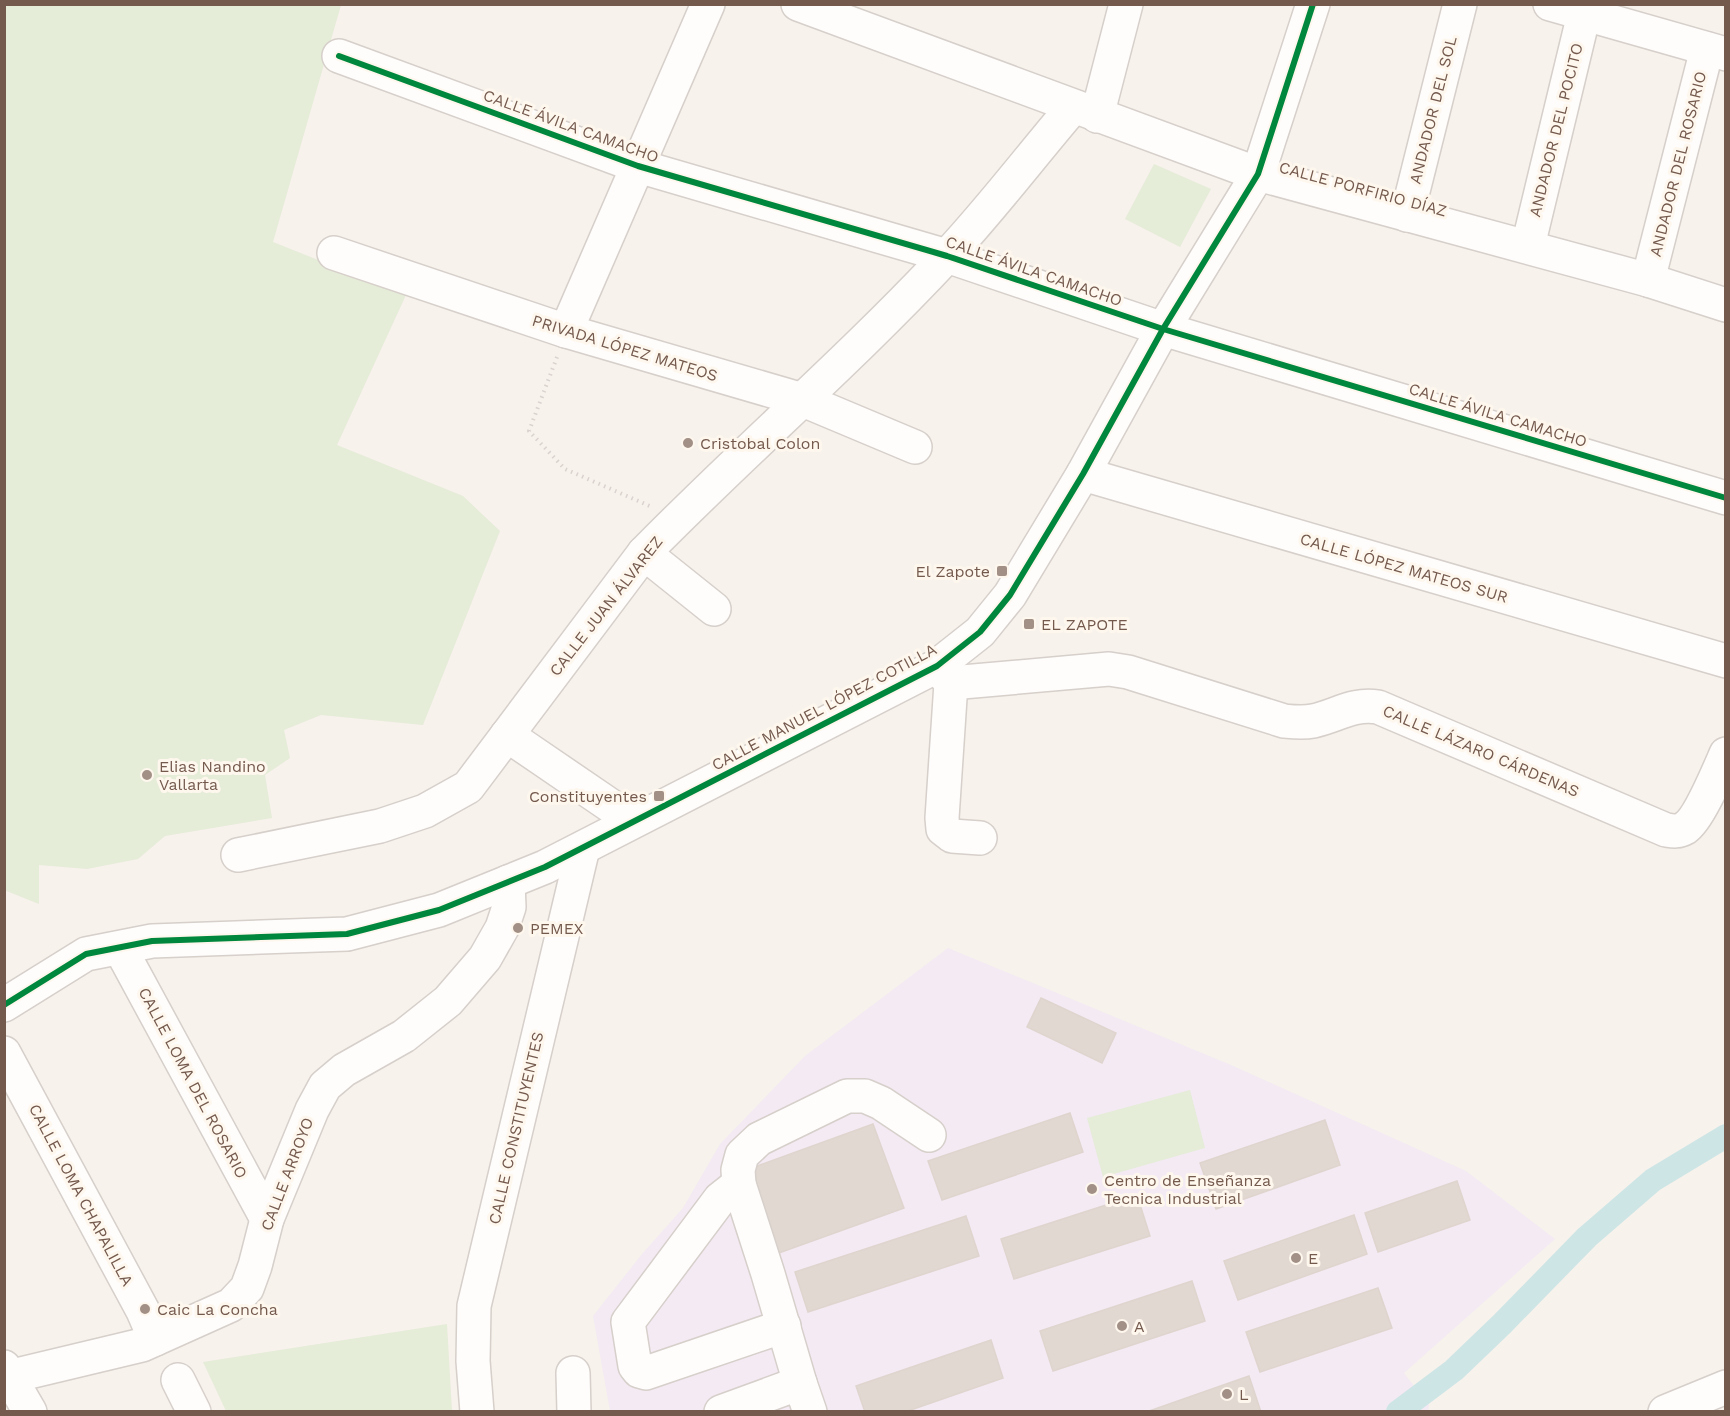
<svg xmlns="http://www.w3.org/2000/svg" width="1730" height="1416" font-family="'Work Sans',sans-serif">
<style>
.education{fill:#f3eaf3}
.green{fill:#e5ecd8}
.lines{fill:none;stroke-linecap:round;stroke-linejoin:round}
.canal{stroke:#cee5e6;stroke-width:24}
.building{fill:#e1d8d1;stroke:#dfd5ce;stroke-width:1.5}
.minor-casing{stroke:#d6cfca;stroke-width:36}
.path{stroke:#dad2cf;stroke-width:4;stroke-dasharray:1.5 4.5;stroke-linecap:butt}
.minor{stroke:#fefdfc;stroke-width:33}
.cycleway-casing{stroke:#fef7ee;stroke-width:10}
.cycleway{stroke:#00873e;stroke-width:6}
.poi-dot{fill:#a28f85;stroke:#fef7ee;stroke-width:2}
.labels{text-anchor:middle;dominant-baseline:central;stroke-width:6;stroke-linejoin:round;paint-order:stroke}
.street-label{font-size:16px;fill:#74594d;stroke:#fef7ee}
.poi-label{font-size:16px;fill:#74594d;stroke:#fef7ee;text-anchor:start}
</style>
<rect width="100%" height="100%" fill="#f7f2ec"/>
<path class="education" d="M948,948l283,117 235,106 89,68 -151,134 25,32 -1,6h-818l-17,-95 49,-62 41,-46 37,-64 85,-88z"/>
<g class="green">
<path d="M4,5h337l-68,237 133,53 -69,150 126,51 37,35 -77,194 -102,-10 -37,15 6,28 -25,17 7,43 -107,18 -27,23 -51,10 -48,-4v39l-35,-14z"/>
<path d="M1154,164l57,25 -31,58 -55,-28z"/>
<path d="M1190,1090l15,58 -102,29 -16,-59z"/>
<path d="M447,1324l5,87h-226l-23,-49z"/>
</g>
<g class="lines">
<path class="canal" d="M1398,1412l56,-42 48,-46 85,-87 66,-57 73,-44"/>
</g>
<g class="building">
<path d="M1041,998l75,35 -14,30 -75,-36z"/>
<path d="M1070,1113l13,39 -141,48 -14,-39z"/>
<path d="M1325,1120l15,45 -124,44 -16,-46z"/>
<path d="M873,1124l31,84 -128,46 -30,-84z"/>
<path d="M1457,1181l13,39 -92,32 -13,-39z"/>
<path d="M1137,1195l13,41 -136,43 -13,-40z"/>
<path d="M1354,1215l13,39 -129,46 -14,-39z"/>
<path d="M966,1216l13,40 -171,56 -13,-40z"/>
<path d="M1192,1281l13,40 -152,50 -13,-40z"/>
<path d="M1378,1288l14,40 -132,44 -14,-40z"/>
<path d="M991,1340l12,38 -98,34h-40l-9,-26z"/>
<path d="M1249,1376l12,36h-112v-1z"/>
</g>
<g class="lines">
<g class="minor-casing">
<g id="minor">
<path d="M798,4l460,170 390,106 78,25"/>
<path d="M1550,4l176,50"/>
<path d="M339,56l299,110 309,90 216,73 563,169"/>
<path d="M1097,116l29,-112"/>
<path d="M1407,215l53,-211"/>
<path d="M1528,246l56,-232"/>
<path d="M334,253l232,78 237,69 112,47"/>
<path d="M1648,280l59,-231"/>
<path d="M566,331l142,-327"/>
<path d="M1083,474l643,187"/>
<path d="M644,553l70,56"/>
<path d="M937,666l14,17 158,-14 19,3 156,49c10,1 19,2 29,0 24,-5 39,-18 65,-14l288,123c7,1 12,2 19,-2 14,-9 34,-58 41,-74"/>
<path d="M951,683l-9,135 1,11 9,7 28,2"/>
<path d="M507,735l126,86"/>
<path d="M238,855l142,-29 45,-15 43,-24 176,-234c99,-101 206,-193 303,-297 44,-47 84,-100 126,-149"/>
<path d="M120,948l147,271"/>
<path d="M4,1005l82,-51 66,-13 195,-7 92,-24 106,-43 392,-201 43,-34 30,-37 73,-121 80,-145 95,-155 55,-170"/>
<path d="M4,1053l139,258 12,28"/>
<path d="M739,1184l-19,15 -92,123 7,44 4,5 7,2 138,-47"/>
<path d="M4,1367l26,45"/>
<path d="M573,1373l1,39"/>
<path d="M4,1378l138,-33 89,-40 16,-17 8,-22 12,-47 45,-109 13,-24 19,-16 60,-34 44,-35 37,-43 17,-30 7,-21 -1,-25"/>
<path d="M178,1380l16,32"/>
<path d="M800,1383l-32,-109 -29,-90 -1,-14 4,-15 17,-16 88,-43h18l16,7 48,32"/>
<path d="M477,1412l-4,-51 1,-55 109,-458"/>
<path d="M721,1412l79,-29 10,29"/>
<path d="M1665,1412l61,-25"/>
</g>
</g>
<path class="path" d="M557,357l-28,74 36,38 87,38"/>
<use href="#minor" class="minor"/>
<g class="cycleway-casing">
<g id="cycleway">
<path d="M339,56l299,110 309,90 216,73 563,169"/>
<path d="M4,1005l82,-51 66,-13 195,-7 92,-24 106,-43 392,-201 43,-34 30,-37 73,-121 80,-145 95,-155 55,-170"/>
</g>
</g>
<use href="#cycleway" class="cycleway"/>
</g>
<g class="poi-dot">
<circle cx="688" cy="443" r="6"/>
<rect x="996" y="565" width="12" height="12" rx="3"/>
<rect x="1023" y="618" width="12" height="12" rx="3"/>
<circle cx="147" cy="775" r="6"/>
<rect x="653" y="790" width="12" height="12" rx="3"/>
<circle cx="518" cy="928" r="6"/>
<circle cx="1092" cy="1189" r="6"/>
<circle cx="1296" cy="1258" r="6"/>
<circle cx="145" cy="1309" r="6"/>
<circle cx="1122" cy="1326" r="6"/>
<circle cx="1227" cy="1394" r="6"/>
</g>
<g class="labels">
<g class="street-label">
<text transform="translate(1433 110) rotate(-76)">ANDADOR DEL SOL</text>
<text transform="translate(571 126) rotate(20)">CALLE ÁVILA CAMACHO</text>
<text transform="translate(1556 130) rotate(-76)">ANDADOR DEL POCITO</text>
<text transform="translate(1678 164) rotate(-76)">ANDADOR DEL ROSARIO</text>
<text transform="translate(1363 189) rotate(15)">CALLE PORFIRIO DÍAZ</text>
<text transform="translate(1034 271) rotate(19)">CALLE ÁVILA CAMACHO</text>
<text transform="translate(625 348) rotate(17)">PRIVADA LÓPEZ MATEOS</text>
<text transform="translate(1498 415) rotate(17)">CALLE ÁVILA CAMACHO</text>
<text transform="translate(1404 568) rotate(16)">CALLE LÓPEZ MATEOS SUR</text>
<text transform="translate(606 606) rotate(-52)">CALLE JUAN ÁLVAREZ</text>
<text transform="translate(824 707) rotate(-28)">CALLE MANUEL LÓPEZ COTILLA</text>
<text transform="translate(1481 751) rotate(23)">CALLE LÁZARO CÁRDENAS</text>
<text transform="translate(193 1083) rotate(62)">CALLE LOMA DEL ROSARIO</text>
<text transform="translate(516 1128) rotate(-77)">CALLE CONSTITUYENTES</text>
<text transform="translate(287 1174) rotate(-69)">CALLE ARROYO</text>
<text transform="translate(81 1195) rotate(62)">CALLE LOMA CHAPALILLA</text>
</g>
<g class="poi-label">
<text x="700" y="443">Cristobal Colon</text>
<text x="990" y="571" text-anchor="end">El Zapote</text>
<text x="1041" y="624">EL ZAPOTE</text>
<text x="159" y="766">Elias Nandino<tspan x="159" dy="18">Vallarta</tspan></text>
<text x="647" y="796" text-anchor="end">Constituyentes</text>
<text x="530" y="928">PEMEX</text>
<text x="1104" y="1180">Centro de Enseñanza<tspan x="1104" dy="18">Tecnica Industrial</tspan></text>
<text x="1308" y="1258">E</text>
<text x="157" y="1309">Caic La Concha</text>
<text x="1134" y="1326">A</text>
<text x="1239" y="1394">L</text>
</g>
</g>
<rect width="1730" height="1416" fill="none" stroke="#74594d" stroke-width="12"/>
</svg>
